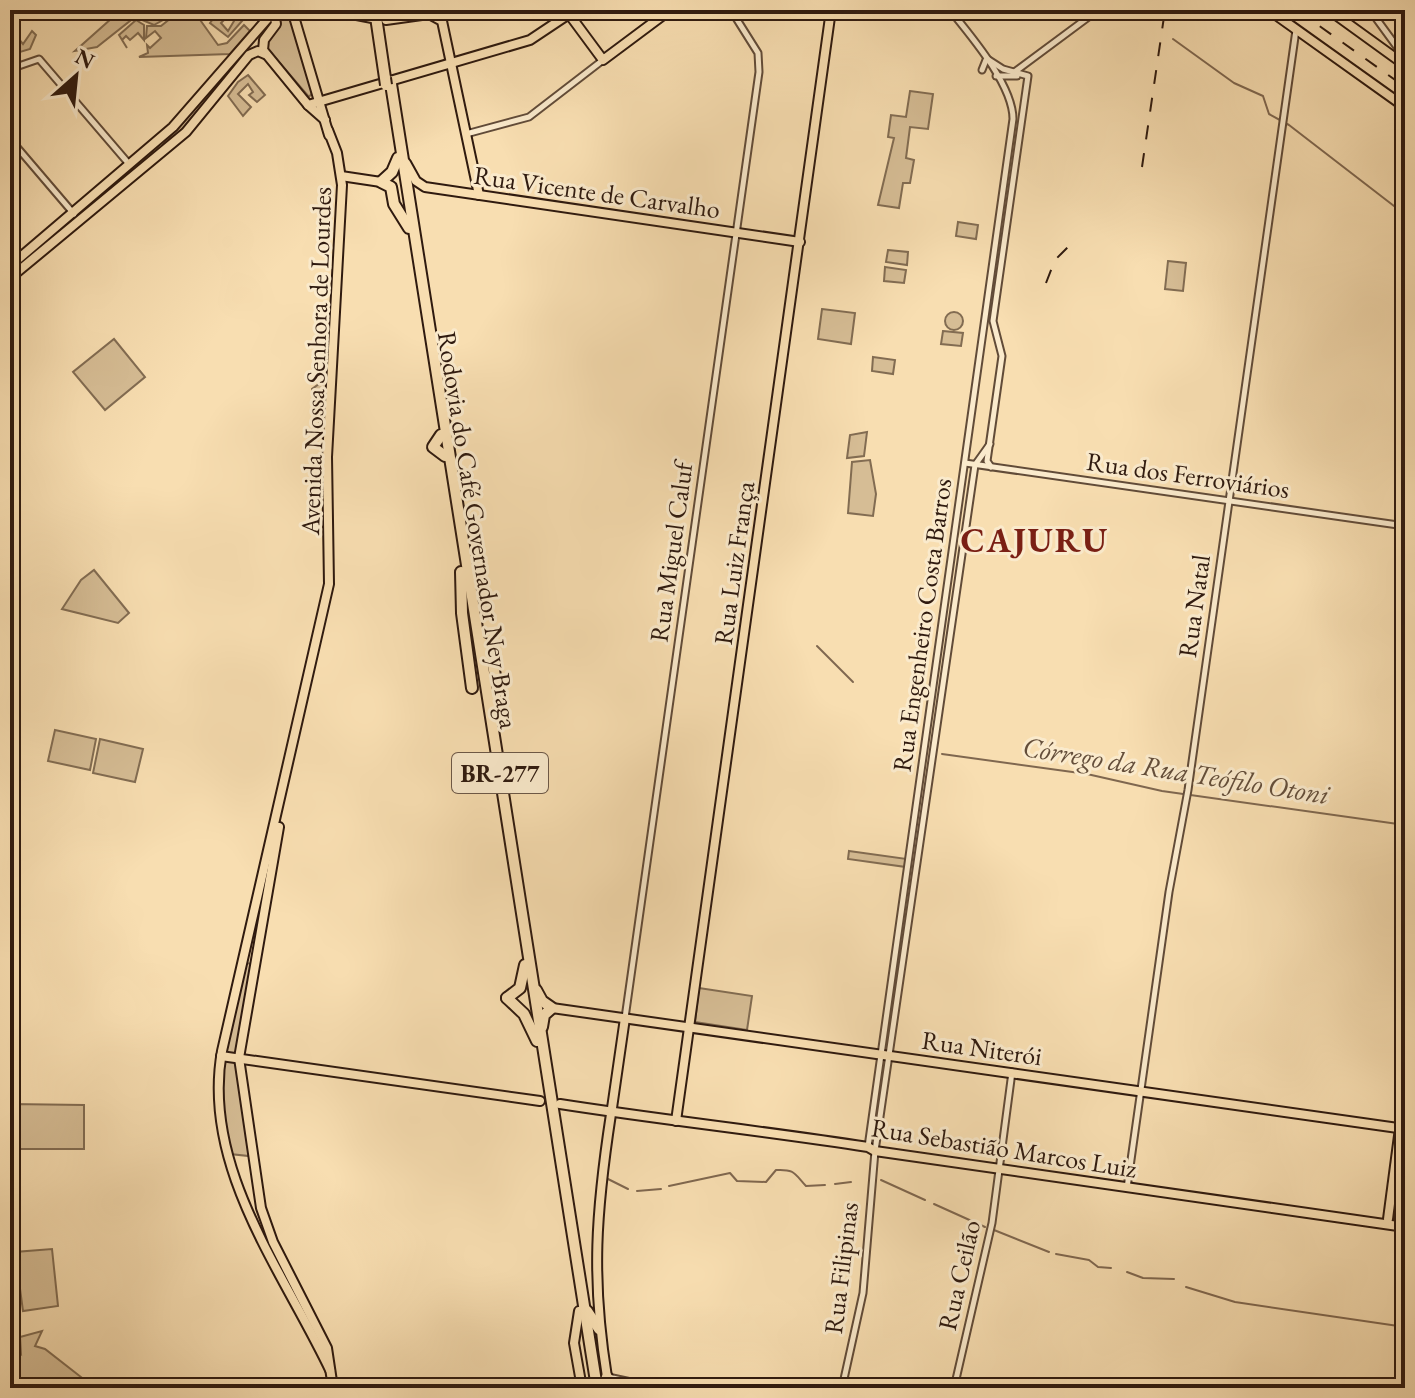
<svg xmlns="http://www.w3.org/2000/svg" width="1415" height="1398" font-family="'EB Garamond',serif">
<style>
.green{fill:#d6bd95;stroke:#826c52;stroke-width:2}
.lines{fill:none;stroke-linecap:round;stroke-linejoin:round}
.stream{stroke:#7f674f;stroke-width:2}
.minor-casing{stroke:#614b38;stroke-width:9}
.major-casing{stroke:#2f1a0f;stroke-width:12}
.highway-casing{stroke:#2f1a0f;stroke-width:14}
.minor{stroke:#faeacc;stroke-width:5}
.major{stroke:#f8deb1;stroke-width:8}
.highway{stroke:#f8deb1;stroke-width:10}
.rail{stroke:#2f1a0f;stroke-width:2;stroke-dasharray:14 14;stroke-linecap:butt}
.highway-bridge-casing{stroke:#2f1a0f;stroke-width:14;stroke-linecap:butt}
.highway-bridge{stroke:#f8deb1;stroke-width:10}
.labels{text-anchor:middle;dominant-baseline:central;stroke-width:6;stroke-linejoin:round;paint-order:stroke}
.shield{fill:#faeacc;stroke:#6c5848;stroke-width:2}
.shield-label{font-size:24px;font-weight:bold;fill:#2f1a0f}
.street-label{font-size:26px;fill:#2f1a0f;stroke:#faeacc}
.water-label{font-size:28px;font-style:italic;fill:#644e3a;stroke:#faeacc}
.district-label{font-size:34px;font-weight:bold;letter-spacing:2px;fill:#7a1f14;stroke:#faeacc}
</style>
<rect width="100%" height="100%" fill="#f8deb1"/>
<filter id="stains"><feTurbulence type="fractalNoise" baseFrequency=".0025" numOctaves="4"/><feColorMatrix values="0 0 0 0 .2 0 0 0 0 .09 0 0 0 0 .02 0 0 0 .5 -.17"/></filter>
<radialGradient id="worn" r=".72"><stop offset=".6" stop-color="#630" stop-opacity="0"/><stop offset="1" stop-color="#630" stop-opacity=".3"/></radialGradient>
<g class="green">
<path d="M10,10l9,12 -7,20 6,-4 5,6 9,-13 4,4 -6,14 -20,6v-4l6,-2 -4,-6 -2,3z"/>
<path d="M121,10h33l9,10 -9,5 -19,-8 -38,30 -22,4z"/>
<path d="M181,10h12l25,35 9,-2 17,-18 6,6 -20,23 -91,3 9,-4 -1,-8 3,3 11,-10 -6,-7 -9,7 1,-12h14z"/>
<path d="M220,10h5l-7,6 3,3 11,-9 4,5 -6,-1 -9,9 7,8 9,-15 5,5 -14,16 -18,-14z"/>
<path d="M282,10h6l24,83 -3,4 -43,-50z"/>
<path d="M136,20l8,5v15l-6,-7 -8,7 -4,-4 -4,4 5,8 -8,-13z"/>
<path d="M225,74h4l-33,46 -33,25z"/>
<path d="M248,75l17,20 -8,7 -8,-7 4,-3 -5,-8 -10,10 13,13 -8,9 -15,-20 10,-14z"/>
<path d="M910,91l23,3 -5,35 -18,-2 -4,31 8,2 -4,23h-7l-4,25 -21,-3 16,-67 -6,-1 3,-22 15,2z"/>
<path d="M152,150l2,4 -76,62v-3z"/>
<path d="M958,222l20,3 -2,14 -20,-3z"/>
<path d="M888,250l20,2 -1,13 -21,-3z"/>
<path d="M1168,261l18,2 -3,28 -18,-2z"/>
<path d="M885,267l21,3 -2,13 -20,-2z"/>
<path d="M822,309l33,4 -4,31 -33,-5z"/>
<circle cx="954" cy="321" r="9"/>
<path d="M943,331l20,2 -2,13 -20,-2z"/>
<path d="M114,339l31,38 -40,33 -32,-38z"/>
<path d="M873,357l22,3 -2,14 -21,-3z"/>
<path d="M330,376l-5,73 -13,-60z"/>
<path d="M867,432l-3,24 -17,2 3,-23z"/>
<path d="M870,460l6,34 -3,22 -25,-3 4,-51z"/>
<path d="M94,570l35,43 -11,10 -56,-14 19,-29z"/>
<path d="M55,730l41,9 -6,31 -42,-9z"/>
<path d="M100,739l43,10 -8,33 -42,-9z"/>
<path d="M849,851l58,8 -1,8 -58,-8z"/>
<path d="M246,963l7,1 -16,91 -12,-2z"/>
<path d="M699,988l53,8 -5,34 -52,-8z"/>
<path d="M223,1059l14,2 12,95 -19,-2 -10,-48z"/>
<path d="M10,1104l74,1v44h-74z"/>
<path d="M52,1249l6,57 -35,5 -8,-59z"/>
<path d="M42,1331l-7,15 10,3 50,39 -59,-3 -26,3v-43l11,9 -1,-17z"/>
</g>
<g class="lines">
<g class="stream">
<path d="M1173,39l61,44 29,13 6,18 20,11 105,81"/>
<path d="M817,646l36,36"/>
<path d="M942,754l145,20 75,17 243,34"/>
<path d="M608,1179l20,10"/>
<path d="M881,1180l44,20"/>
<path d="M835,1184l16,-2"/>
<path d="M669,1186l61,-13 7,8 29,1 10,-12c19,-1 18,3 30,16l19,-1"/>
<path d="M637,1191l24,-2"/>
<path d="M934,1204l51,23"/>
<path d="M994,1230l55,22"/>
<path d="M1056,1254l33,6 9,7 13,1"/>
<path d="M1127,1272l16,6 31,1"/>
<path d="M1186,1287l49,15 170,25"/>
</g>
<g class="minor-casing">
<g id="minor">
<path d="M1370,10l35,48"/>
<path d="M989,60l14,9 25,7 -35,245 9,35 -15,105 4,6"/>
<path d="M10,69l29,-10 90,105"/>
<path d="M982,70l4,-10"/>
<path d="M1013,73l85,-63"/>
<path d="M996,76h21"/>
<path d="M466,134l63,-17 74,-57"/>
<path d="M10,139l64,75"/>
<path d="M965,463l440,63"/>
<path d="M625,1018l134,-946 -1,-19 -27,-43"/>
<path d="M868,1147l145,-1028c0,-34 -42,-83 -63,-109"/>
<path d="M1127,1188l42,-296 19,-102 108,-760"/>
<path d="M608,1377l51,11"/>
<path d="M842,1388l21,-95 12,-142 100,-686 15,-21"/>
<path d="M954,1388l38,-165 20,-151"/>
</g>
</g>
<g class="major-casing">
<g id="major">
<path d="M292,10l37,125"/>
<path d="M331,10l41,8"/>
<path d="M1269,10l136,97"/>
<path d="M1329,10l76,55"/>
<path d="M274,11l2,13 -12,16 -1,10 45,55 17,15"/>
<path d="M386,20l43,-6 13,7 37,174"/>
<path d="M308,105l222,-65 39,-26 34,46 67,-50"/>
<path d="M328,130l9,23 5,32 -15,272 2,127 -107,467c-21,116 61,220 108,319"/>
<path d="M406,163l10,18 9,6 375,55"/>
<path d="M341,176l40,6"/>
<path d="M10,266l163,-139 102,-117"/>
<path d="M10,278l176,-146 63,-77 9,-4 7,3"/>
<path d="M279,827l-40,231 22,150 12,34 54,106 6,40"/>
<path d="M552,1008l853,121"/>
<path d="M221,1056l319,45"/>
<path d="M560,1104c102,16 205,27 308,43l7,4 530,76"/>
<path d="M612,1108l13,-90"/>
<path d="M676,1121l155,-1111"/>
<path d="M1388,1219l12,-91"/>
<path d="M579,1311l-5,32 8,45"/>
<path d="M607,1377c-16,-99 -11,-165 4,-263"/>
</g>
</g>
<g class="highway-casing">
<g id="highway">
<path d="M375,10l10,68"/>
<path d="M391,84l206,1304"/>
<path d="M398,158l-6,14 -11,10 10,5 3,17 15,24"/>
<path d="M441,435l-8,12 12,9"/>
<path d="M461,572l1,41 10,75"/>
<path d="M483,643l9,17 5,26 -4,21"/>
<path d="M536,990l6,11 10,7 -8,7 -2,12"/>
<path d="M507,998l17,16 13,27"/>
<path d="M507,998l13,-10 5,-23"/>
<path d="M587,1311l12,18"/>
<path d="M581,1384l2,4"/>
<path d="M603,1388l4,-11"/>
</g>
</g>
<use href="#minor" class="minor"/>
<use href="#major" class="major"/>
<use href="#highway" class="highway"/>
<g class="rail">
<path d="M1297,10l108,77"/>
<path d="M1142,167l23,-157"/>
<path d="M1046,283l9,-23 14,-14"/>
</g>
<g class="highway-bridge-casing">
<path id="highway-bridge" d="M385,78l1,7"/>
</g>
<use href="#highway-bridge" class="highway-bridge"/>
</g>
<g class="labels">
<rect class="shield" x="452" y="753" width="96" height="40" rx="6"/>
<g class="shield-label">
<text x="500" y="773">BR-277</text>
</g>
<g class="street-label">
<text transform="translate(597 192) rotate(8)">Rua Vicente de Carvalho</text>
<text transform="translate(316 361) rotate(-88)">Avenida Nossa Senhora de Lourdes</text>
<text transform="translate(1188 475) rotate(8)">Rua dos Ferroviários</text>
<text transform="translate(478 530) rotate(81)">Rodovia do Café Governador Ney Braga</text>
<text transform="translate(671 552) rotate(-82)">Rua Miguel Caluf</text>
<text transform="translate(734 563) rotate(-82)">Rua Luiz França</text>
<text transform="translate(1194 606) rotate(-82)">Rua Natal</text>
<text transform="translate(922 625) rotate(-82)">Rua Engenheiro Costa Barros</text>
<text transform="translate(982 1048) rotate(8)">Rua Niterói</text>
<text transform="translate(1004 1148) rotate(9)">Rua Sebastião Marcos Luiz</text>
<text transform="translate(841 1268) rotate(-83)">Rua Filipinas</text>
<text transform="translate(959 1275) rotate(-77)">Rua Ceilão</text>
</g>
<g class="water-label">
<text transform="translate(1176 770) rotate(9)">Córrego da Rua Teófilo Otoni</text>
</g>
<g class="district-label">
<text x="1035" y="540">CAJURU</text>
</g>
</g>
<rect width="1415" height="1398" fill="none" stroke="#f8deb1" stroke-width="40"/>
<rect x="12" y="12" width="1391" height="1374" fill="none" stroke="#2f1a0f" stroke-width="4"/>
<rect x="20" y="20" width="1375" height="1358" fill="none" stroke="#2f1a0f" stroke-width="2"/>
<g transform="translate(76 76) rotate(27)" stroke="#faeacc" stroke-width="6" paint-order="stroke">
<path d="M0-6L14 30L0 20L-14 30Z" fill="#2f1a0f"/>
<text y="-12" font-size="22" font-weight="bold" text-anchor="middle" fill="#2f1a0f">N</text>
</g>
<rect width="100%" height="100%" filter="url(#stains)"/>
<rect width="100%" height="100%" fill="url(#worn)"/>
</svg>
